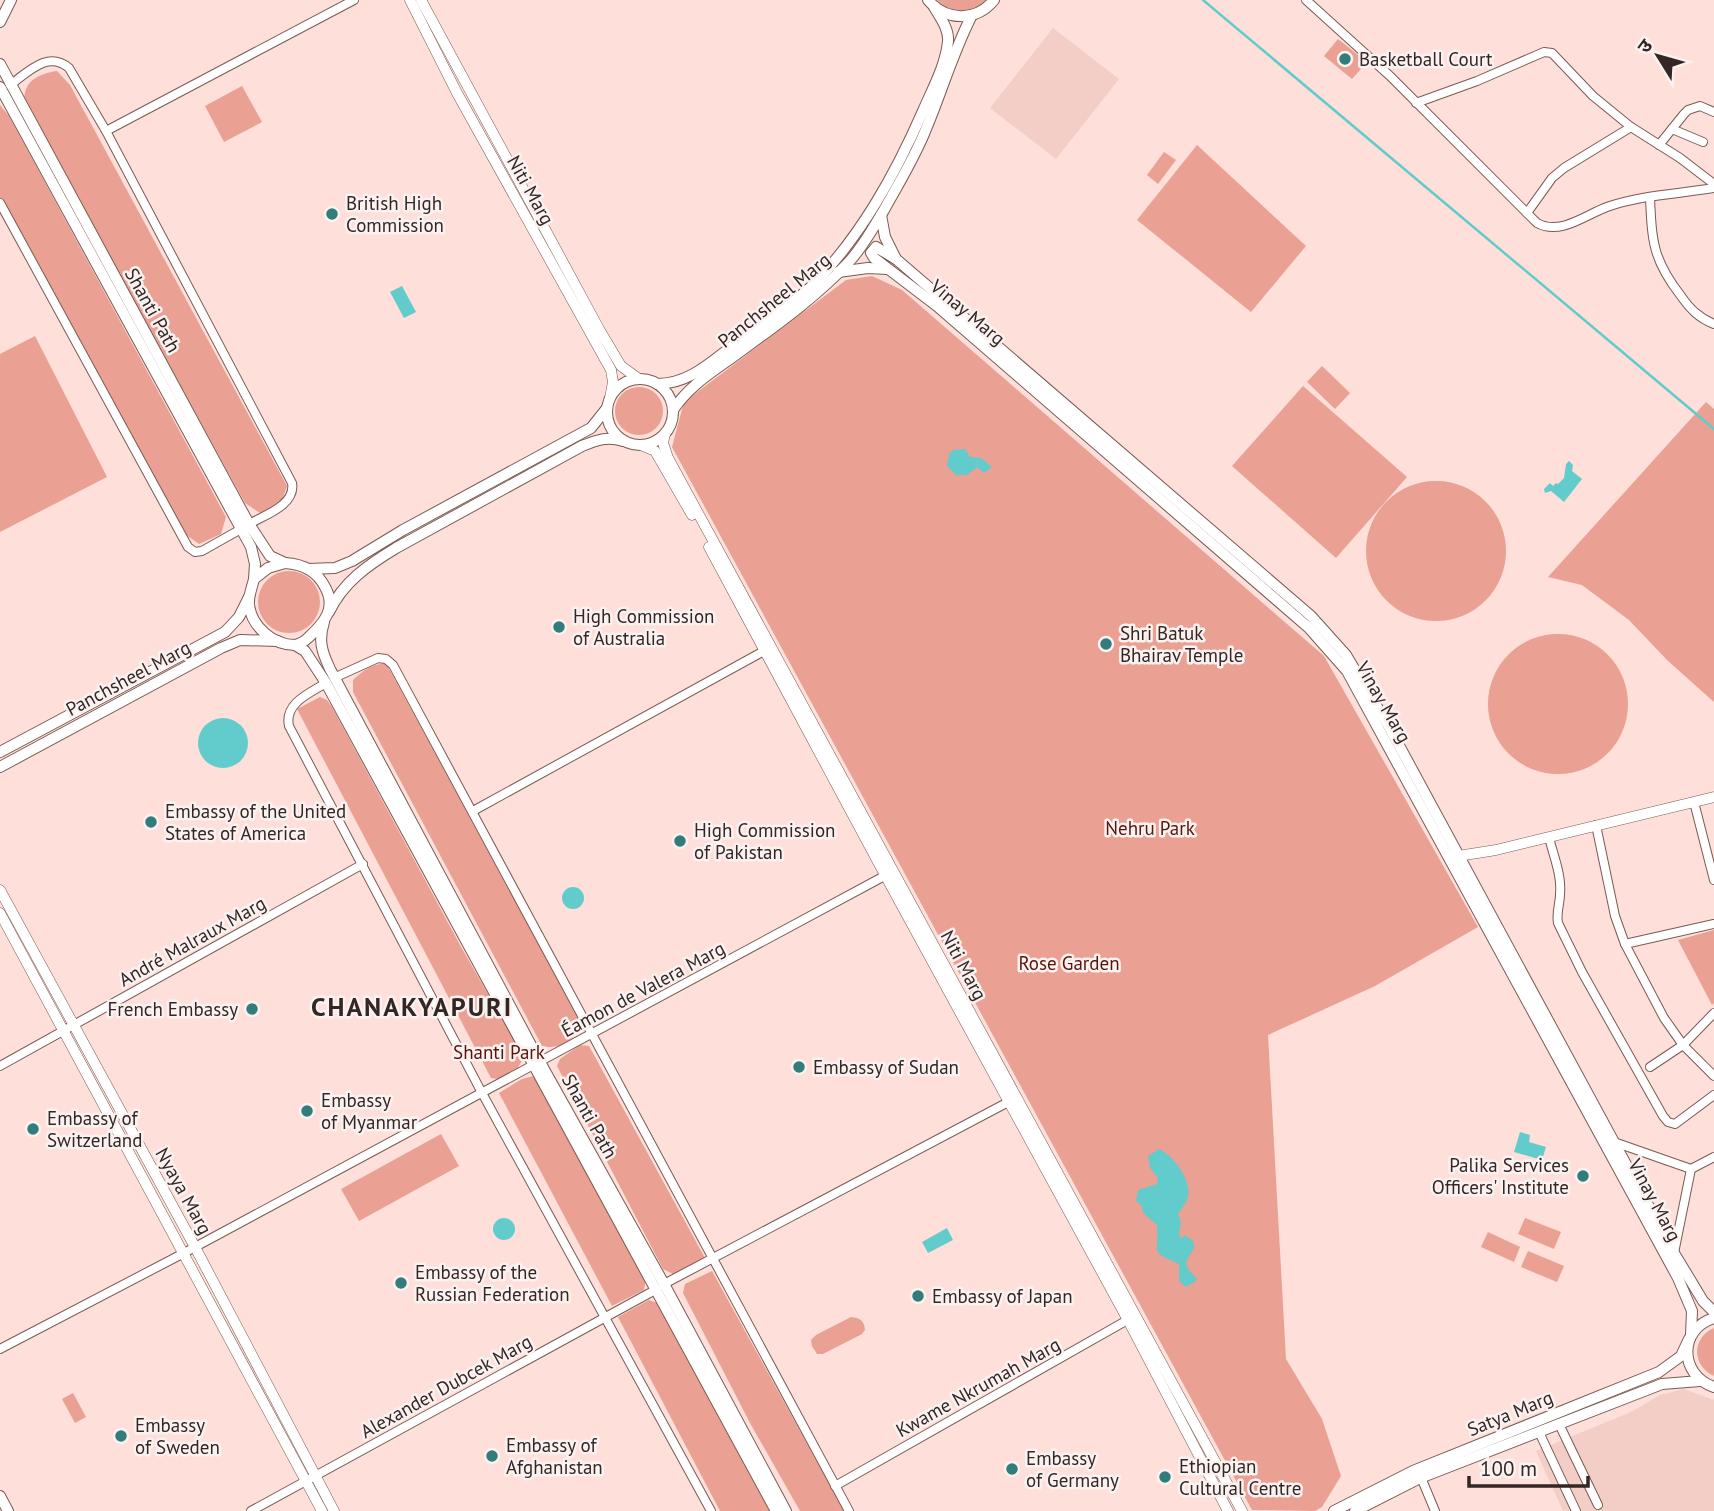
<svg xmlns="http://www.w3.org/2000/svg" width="1714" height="1511" font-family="'PT Sans','Noto Sans Devanagari',sans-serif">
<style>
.built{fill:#f2cec6}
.green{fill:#eaa092}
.water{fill:#62cccc}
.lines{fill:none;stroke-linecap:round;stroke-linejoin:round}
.stream{stroke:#62cccc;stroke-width:2.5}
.minor-casing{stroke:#7a5a53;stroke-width:10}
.tertiary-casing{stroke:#7a5a53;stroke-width:11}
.secondary-casing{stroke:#7a5a53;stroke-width:12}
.minor{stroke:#fff;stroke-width:8}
.tertiary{stroke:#fff;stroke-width:10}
.secondary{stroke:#fff;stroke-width:10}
.poi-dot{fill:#337c7c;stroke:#faf2f1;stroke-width:2.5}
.labels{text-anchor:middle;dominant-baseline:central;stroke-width:5;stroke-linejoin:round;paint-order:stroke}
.poi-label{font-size:19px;fill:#342623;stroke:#faf2f1;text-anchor:start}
.street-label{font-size:19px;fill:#342623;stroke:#faf2f1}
.park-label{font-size:19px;fill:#59140a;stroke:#faf2f1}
.district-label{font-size:26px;font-weight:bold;letter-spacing:2px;fill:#342623;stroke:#faf2f1}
</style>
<rect width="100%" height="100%" fill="#fedfd9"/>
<g class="built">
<path d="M1053,28l66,51 -63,80 -66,-51z"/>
<path d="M1684,1389l30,11v111h-151l-27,-60 95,-39 29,-17z"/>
</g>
<g class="green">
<path d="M937,0h49c-16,14 -34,14 -49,0z"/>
<path d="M1338,39l29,23 -15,17 -28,-23z"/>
<path d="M57,71l13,14 217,401 -6,17 -21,10 -15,-10 -221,-402c0,-21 15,-27 33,-30z"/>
<path d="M242,86l20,36 -38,20 -19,-36z"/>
<path d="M0,105l9,11 217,401 -5,17 -22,10 -14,-10 -185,-336z"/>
<path d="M1197,145l109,101 -55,66 -114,-92z"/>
<path d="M1164,152l12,8 -18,24 -11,-9z"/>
<path d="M872,276l30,14 422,366 154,271 -103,59 -107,49 18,324 36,60 19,57 -19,31 -7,4 -63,-1 -580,-1063 12,-45 162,-122z"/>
<path d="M35,336l72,141 -107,55v-178z"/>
<path d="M1322,366l28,27 -15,16 -28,-27z"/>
<path d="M1303,386l104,91 -71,81 -104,-92z"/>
<circle cx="639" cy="411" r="24"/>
<path d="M1706,402l8,7v293l-47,-42 -38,-40 -47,-35 -34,-8z"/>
<circle cx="1436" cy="551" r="70"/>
<circle cx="289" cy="602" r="31"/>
<circle cx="1558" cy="704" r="70"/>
<path d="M386,663l196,362c-9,16 -22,25 -40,21l-189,-354v-12c10,-10 18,-15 33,-17z"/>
<path d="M320,697l7,3 5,7 128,238 64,112 -7,12 -19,10 -7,-1 -194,-369z"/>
<path d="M1714,930v73l-2,2 -34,-65z"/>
<path d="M580,1045l9,1 116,212 -30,17 -12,-6 -106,-203 3,-7z"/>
<path d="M534,1076l112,203 -2,11 -32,16 -113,-213 23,-14z"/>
<path d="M441,1134l18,32 -100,55 -18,-32z"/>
<path d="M1525,1218l36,14 -7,17 -36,-15z"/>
<path d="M1488,1232l32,15 -6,15 -33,-15z"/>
<path d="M1528,1251l36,15 -7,16 -36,-15z"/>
<path d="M712,1271l132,240h-44l-50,-88 -67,-130 2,-9z"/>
<path d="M649,1300l11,4 111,207h-51l-102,-194z"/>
<path d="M851,1317c9,1 13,3 14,13l-3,4 -39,20h-6l-5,-8 -1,-6 5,-5z"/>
<path d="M1714,1328v48c-22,-10 -23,-38 0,-48z"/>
<path d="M73,1393l13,24 -11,6 -13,-24z"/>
</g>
<g class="water">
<path d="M402,286l14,26 -12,6 -14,-26z"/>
<path d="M965,449l5,8 11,1 11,9 -8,6 -7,-6 -10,8h-11l-9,-9 2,-12 4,-4z"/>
<path d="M1569,461l4,4 -1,6 10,8 -18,23 -13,-11 -6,2 -1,-4 6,-6 3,3 3,-3 2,1 6,-6 2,-14z"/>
<circle cx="223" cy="743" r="25"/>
<circle cx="573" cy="898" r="11"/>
<path d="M1520,1132l10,3 -1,7 17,5 -4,13 -28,-8z"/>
<path d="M1159,1149c15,7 35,33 28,51 -2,5 -6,9 -9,14l3,8 -2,14 3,2 3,-3 8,6 1,7 -8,14 2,7 9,10 -1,2 -10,6 -7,-6v-17c-32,-14 -19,-10 -22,-39l-14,-12 -1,-7 -6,-5 2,-11 19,-6 1,-6 -8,-10 -2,-12z"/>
<circle cx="504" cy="1229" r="11"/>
<path d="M947,1228l6,12 -25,13 -6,-11z"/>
</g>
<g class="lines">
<path class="stream" d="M1203,0l511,429"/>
<g class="minor-casing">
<g id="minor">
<path d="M1306,0l84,76 147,147c23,13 48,-8 70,-16 34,-12 72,-13 107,-19"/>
<path d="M10,85c18,-13 38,-35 59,-17l37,63 186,352c4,22 -27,32 -43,41"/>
<path d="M1416,103l61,-22 67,-29 8,1 41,43 38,31"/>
<path d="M1672,129l31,13"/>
<path d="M106,131l248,-131"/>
<path d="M1659,145l25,-31 4,-4 12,-4 14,6"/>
<path d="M1650,198c2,44 3,62 31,98 9,13 18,22 33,28"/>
<path d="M0,203l188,344 7,5 7,-1 39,-22"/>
<path d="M1527,213l25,-35 12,-10 67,-41 49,31 34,26"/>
<path d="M336,677l42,-19 8,1 7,6 456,846"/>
<path d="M326,683c-16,10 -42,20 -37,43l193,367 229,418"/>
<path d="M1694,802l20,78"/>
<path d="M473,811l291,-160"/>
<path d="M1596,825l19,91 10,28"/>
<path d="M1549,837c4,18 13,38 11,57 0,10 -4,18 -2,29l24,49 81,144 5,6 7,2 39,-29"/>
<path d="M1714,924l-89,20 39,74 19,27 31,-32"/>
<path d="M0,1066l363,-202"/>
<path d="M1650,1067l33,-22 31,31"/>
<path d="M1614,1142l77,27 -17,84"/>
<path d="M1691,1169l23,-12"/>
<path d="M664,1284l350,-185"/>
<path d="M0,1349l184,-96 706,-380"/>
<path d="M1559,1424l39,81"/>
<path d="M1539,1432l37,79"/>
<path d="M1420,1475l15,36"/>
<path d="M835,1486l296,-168"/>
<path d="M251,1511l406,-222"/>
</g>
</g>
<g class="tertiary-casing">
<g id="tertiary">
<path d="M410,0l47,93 154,277 2,12 -3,16"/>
<path d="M421,0l178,329 22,37 18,13"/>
<path d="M665,434l-2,9 5,15 574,1053"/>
<path d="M643,446l12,5 37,64"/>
<path d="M709,547l176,328 243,445 100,191"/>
<path d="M1452,857l44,-7 218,-53"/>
<path d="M0,890l195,357 139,264"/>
<path d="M0,913l322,598"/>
</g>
</g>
<g class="secondary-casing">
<g id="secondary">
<path d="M928,0c18,21 48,22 66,0"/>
<path d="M0,22l11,-22"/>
<path d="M0,64l249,460 21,32 15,7"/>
<path d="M0,87l251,460 4,17 -1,15"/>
<path d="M881,215l4,22 11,22 415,357 35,39 43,72 285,526 29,48 11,11"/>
<path d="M896,259l-20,-12 -5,6 3,5 63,48 372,322 38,43 331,607 14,33 -1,24"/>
<path d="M838,272l30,-4 19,1"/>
<circle cx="640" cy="412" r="33"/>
<path d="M657,384c32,0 54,-22 78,-40 26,-18 54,-37 77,-58 49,-50 83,-111 111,-175 9,-21 23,-46 25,-70 1,-12 -8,-24 -14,-34"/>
<path d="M673,410c18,-27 43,-40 68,-59 37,-27 76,-55 107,-88 15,-16 25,-35 36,-53 15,-27 31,-53 42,-81 16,-38 27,-77 46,-114"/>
<path d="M285,563c17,1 32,8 40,24 12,21 -1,36 -16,50 -4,4 -9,7 -14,8 -22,0 -43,-18 -46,-40 -1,-9 3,-17 5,-26l14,-11z"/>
<path d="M308,569l27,-1 17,-7 51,-31 188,-102 16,-20"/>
<path d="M329,612c14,-30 39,-47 67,-64l186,-102c15,-6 25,-10 41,-5"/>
<path d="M324,622c-6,19 -2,30 6,47l210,393 124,222 122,227"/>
<path d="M295,645l10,6 21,32 450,828"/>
<path d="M0,752l225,-120 14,-15 10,-20"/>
<path d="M0,767l221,-119 19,-8 38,1"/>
<path d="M1714,1318c-36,11 -35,57 0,69"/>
<path d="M0,1496l8,15"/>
<path d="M1334,1511l79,-40 246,-99 22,-16 8,-17"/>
<path d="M1355,1511l65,-33 242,-94 38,-3"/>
</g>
</g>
<use href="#minor" class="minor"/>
<use href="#tertiary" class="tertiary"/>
<use href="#secondary" class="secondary"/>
</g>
<g class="poi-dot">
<circle cx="1345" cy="59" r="7"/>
<circle cx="332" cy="214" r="7"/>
<circle cx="559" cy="627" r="7"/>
<circle cx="1106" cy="644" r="7"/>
<circle cx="151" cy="822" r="7"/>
<circle cx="680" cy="841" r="7"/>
<circle cx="252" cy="1009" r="7"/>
<circle cx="799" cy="1067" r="7"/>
<circle cx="307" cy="1111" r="7"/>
<circle cx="33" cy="1129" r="7"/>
<circle cx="1583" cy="1176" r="7"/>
<circle cx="401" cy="1283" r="7"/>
<circle cx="918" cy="1296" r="7"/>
<circle cx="121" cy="1436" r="7"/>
<circle cx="492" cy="1456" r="7"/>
<circle cx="1012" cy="1469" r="7"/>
<circle cx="1165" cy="1477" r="7"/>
</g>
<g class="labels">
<g class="poi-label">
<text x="1359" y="59">Basketball Court</text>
<text x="346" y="203">British High<tspan x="346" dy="22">Commission</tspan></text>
<text x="573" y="616">High Commission<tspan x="573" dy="22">of Australia</tspan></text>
<text x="1120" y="633">Shri Batuk<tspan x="1120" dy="22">Bhairav Temple</tspan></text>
<text x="165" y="811">Embassy of the United<tspan x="165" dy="22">States of America</tspan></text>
<text x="694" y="830">High Commission<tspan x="694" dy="22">of Pakistan</tspan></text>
<text x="238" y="1009" text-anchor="end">French Embassy</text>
<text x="813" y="1067">Embassy of Sudan</text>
<text x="321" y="1100">Embassy<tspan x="321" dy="22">of Myanmar</tspan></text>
<text x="47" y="1118">Embassy of<tspan x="47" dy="22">Switzerland</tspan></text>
<text x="1569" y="1165" text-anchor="end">Palika Services<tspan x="1569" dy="22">Officers' Institute</tspan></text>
<text x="415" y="1272">Embassy of the<tspan x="415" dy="22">Russian Federation</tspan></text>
<text x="932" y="1296">Embassy of Japan</text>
<text x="135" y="1425">Embassy<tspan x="135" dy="22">of Sweden</tspan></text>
<text x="506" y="1445">Embassy of<tspan x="506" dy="22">Afghanistan</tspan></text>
<text x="1026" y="1458">Embassy<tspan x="1026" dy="22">of Germany</tspan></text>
<text x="1179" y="1466">Ethiopian<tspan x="1179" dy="22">Cultural Centre</tspan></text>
</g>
<g class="street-label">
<text transform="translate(531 190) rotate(61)">Niti Marg</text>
<text transform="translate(774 300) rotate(-39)">Panchsheel Marg</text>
<text transform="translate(153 310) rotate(61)">Shanti Path</text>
<text transform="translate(968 312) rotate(40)">Vinay Marg</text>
<text transform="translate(128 678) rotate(-28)">Panchsheel Marg</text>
<text transform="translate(1384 702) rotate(60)">Vinay Marg</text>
<text transform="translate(192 941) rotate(-29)">André Malraux Marg</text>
<text transform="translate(964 965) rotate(62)">Niti Marg</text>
<text transform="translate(643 989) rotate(-28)">Éamon de Valera Marg</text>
<text transform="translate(590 1116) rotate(61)">Shanti Path</text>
<text transform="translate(184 1191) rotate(61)">Nyaya Marg</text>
<text transform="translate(1655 1200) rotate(62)">Vinay Marg</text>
<text transform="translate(446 1386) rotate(-29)">Alexander Dubcek Marg</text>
<text transform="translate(978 1387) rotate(-29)">Kwame Nkrumah Marg</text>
<text transform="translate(1510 1413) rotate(-22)">Satya Marg</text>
</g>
<g class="park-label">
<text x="1150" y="828">Nehru Park</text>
<text x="1069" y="963">Rose Garden</text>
<text x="499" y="1052">Shanti Park</text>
</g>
<g class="district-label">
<text x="412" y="1006">CHANAKYAPURI</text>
</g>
</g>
<g transform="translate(1658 56) rotate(307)" stroke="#faf2f1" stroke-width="5" paint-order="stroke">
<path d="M0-5L12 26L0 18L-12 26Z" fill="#342623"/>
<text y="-10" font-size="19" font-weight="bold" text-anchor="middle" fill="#342623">उ</text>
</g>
<path d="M1469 1476v10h119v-10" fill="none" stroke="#342623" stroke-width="3.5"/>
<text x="1480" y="1476" font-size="21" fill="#342623" stroke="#faf2f1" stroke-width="5" paint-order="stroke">100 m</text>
</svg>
